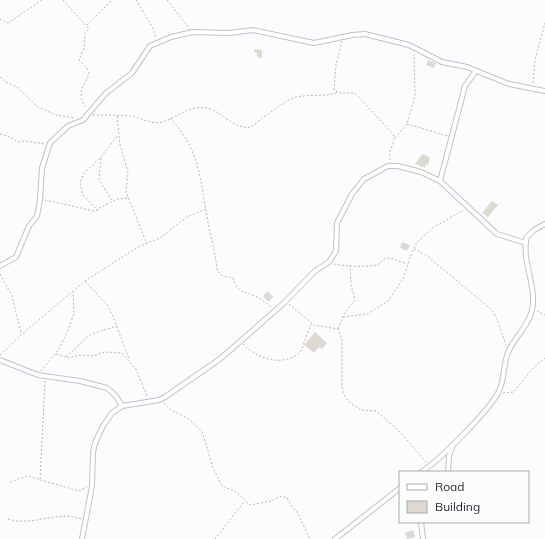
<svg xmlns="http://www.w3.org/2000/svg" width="545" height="539" font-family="Mulish,sans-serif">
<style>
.building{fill:#dfd9d4}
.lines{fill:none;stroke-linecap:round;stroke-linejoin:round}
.street-casing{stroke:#bfc3ca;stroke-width:6}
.path{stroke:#b5b7b9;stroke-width:1;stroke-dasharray:2 2;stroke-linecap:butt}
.street{stroke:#fff;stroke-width:4}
</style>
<rect width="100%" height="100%" fill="#fafcfe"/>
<g class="building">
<path d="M254,49l8,1v8l-5,-1v-4l-3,-1z"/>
<path d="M428,60l8,3 -2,5 -8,-3z"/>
<path d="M422,154l8,3 -2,8 -2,-1 -1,4 -10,-4z"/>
<path d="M492,201l6,4 -10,12 -6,-4z"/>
<path d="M402,242l8,3 -3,6 -7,-3z"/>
<path d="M268,291l5,6 -5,5 -5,-6z"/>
<path d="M315,332l12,11 -5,6 -3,-2 -5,6 -10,-8z"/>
<path d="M413,530l2,7 -8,2 -2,-6z"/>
</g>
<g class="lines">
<g class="street-casing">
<g id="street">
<path d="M440,181l25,-95 11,-15"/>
<path d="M0,266l16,-9 13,-31 8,-10 3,-16 2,-32 8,-25 18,-17 15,-6 22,-26 27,-21 18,-27 21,-9 22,-5 36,1 24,-3 61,13 38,-8 13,-1 44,11 33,17 25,5 42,17 36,7"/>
<path d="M0,360l38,15 42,6 27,7 9,8 6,10"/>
<path d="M421,472c18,-11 69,-62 78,-81 6,-13 4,-28 10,-41 7,-14 20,-25 23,-40 4,-17 -4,-37 -6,-54 -1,-6 0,-12 0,-18l8,-8 11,-6"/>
<path d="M448,472l1,-16 4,-11"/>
<path d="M421,522l2,17"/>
<path d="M82,539l10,-53 1,-34 2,-9 8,-17 9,-13 10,-7 37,-6 6,-3 55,-38 64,-56 31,-32 14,-9 7,-11 1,-28 15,-29 12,-15 24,-13h10l23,6 19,9 57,53 29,9"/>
<path d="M335,539l65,-51"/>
</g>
</g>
<g class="path">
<path d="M63,0l26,29 -4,4 -1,15 -5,12 8,8 2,5c-4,14 -14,17 -3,35"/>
<path d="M136,0l17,28 3,11"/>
<path d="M167,0l23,29"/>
<path d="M0,19l8,4 34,-23"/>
<path d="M87,25l25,-25"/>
<path d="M342,41l-6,24 -2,25 5,3h16l38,41c4,10 -7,17 -2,27"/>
<path d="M0,77l6,5 11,5 21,20 18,8 19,3"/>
<path d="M533,83l2,-23 10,-37"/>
<path d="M93,115c12,0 26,0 38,1 11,2 20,9 32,6 15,-5 26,-17 44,-14 15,3 26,22 44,19 9,-7 35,-28 46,-30 13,-3 27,0 40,-4"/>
<path d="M117,116l3,29 8,27 -2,20 21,52"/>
<path d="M170,118c31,33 30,63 38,104 3,16 8,33 9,48l6,6 10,2c4,16 12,13 24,19 5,3 10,6 14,10"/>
<path d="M407,124l41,12"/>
<path d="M0,134l8,2 10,6 7,-1 20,3"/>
<path d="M395,138l12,-14 8,-28 -1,-42"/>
<path d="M101,158l-2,22 13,20"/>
<path d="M45,200l49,11 23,-12 10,-1"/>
<path d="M98,211l-15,-16 -3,-12 5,-11 16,-15 17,-22"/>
<path d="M414,249l12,6 66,55 5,9 9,26"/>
<path d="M334,264c9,2 37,4 45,0 2,-1 4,-4 7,-6l8,1 13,5"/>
<path d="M0,274l12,22 9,37"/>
<path d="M85,281l23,25 5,10 16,43"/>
<path d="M289,304l25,21 24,4 4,11v48l3,8 4,6 12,8 15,1 6,5 17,15 27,31"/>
<path d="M537,311l8,4"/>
<path d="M343,317l24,-3 21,-13 15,-22 9,-27 5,-10 17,-15 30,-17"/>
<path d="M338,329l6,-15 11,-14 -4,-15 -1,-19"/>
<path d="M243,344c14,15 42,24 58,7l10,-27"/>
<path d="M56,354l13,4 10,-3 13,1 13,-4 17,1 14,16 11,27"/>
<path d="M0,355l22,-21 63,-53 53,-34 22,-9 27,-21 19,-8"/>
<path d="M66,357l25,-23 26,-8"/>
<path d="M41,371l18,-22 9,-18 6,-18 -1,-21"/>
<path d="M503,393l11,-1 17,-22 14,-12"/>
<path d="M164,403l7,7 16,8 15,13 11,37 9,18 13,5 15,14 21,-4 10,-5 6,2 5,9 5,5 13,27"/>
<path d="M40,479l5,-98"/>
<path d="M10,482l17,-6 52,15 8,-4"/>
<path d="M8,519c24,8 48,-9 74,0"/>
<path d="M215,539l29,-37"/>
</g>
<use href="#street" class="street"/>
</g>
<rect x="399" y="471" width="130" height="52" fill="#fafcfe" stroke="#a7a9ac"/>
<rect x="407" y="484" width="20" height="6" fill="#ffffff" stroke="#a7a9ac"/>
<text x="435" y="491" font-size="12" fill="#2b2d30">Road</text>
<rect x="407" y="501" width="20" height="12" fill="#dfd9d4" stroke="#a7a9ac"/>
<text x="435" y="511" font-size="12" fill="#2b2d30">Building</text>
</svg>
